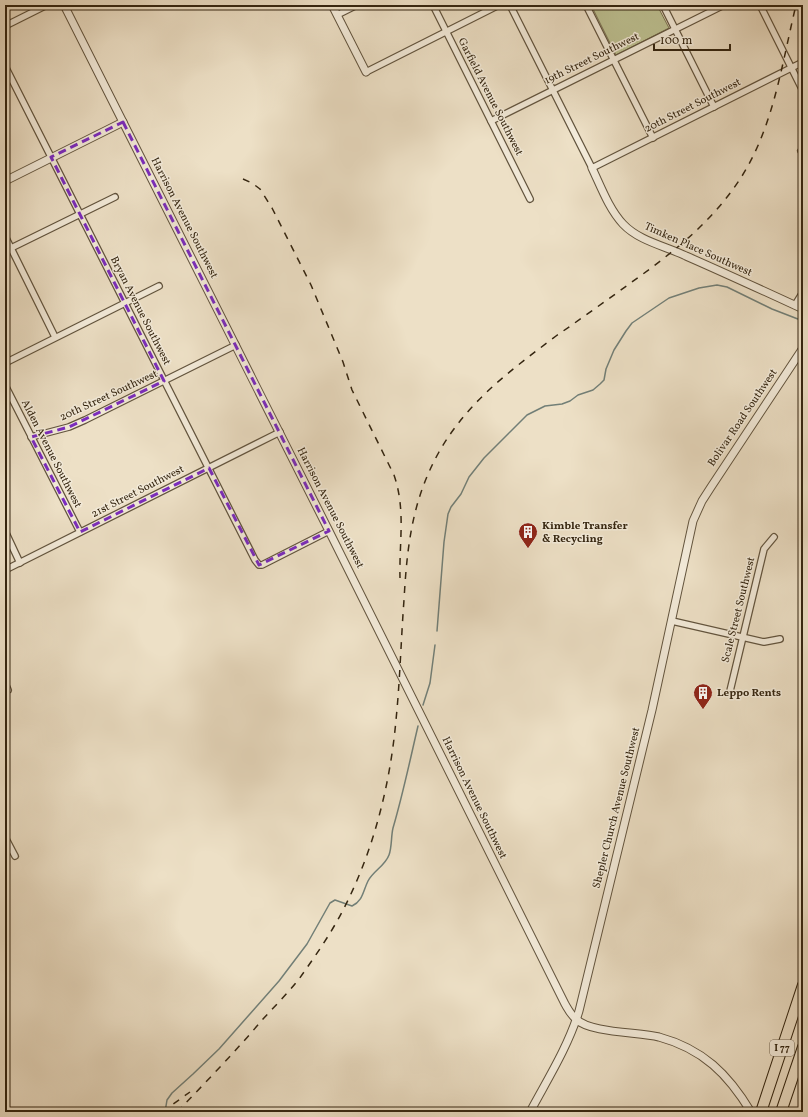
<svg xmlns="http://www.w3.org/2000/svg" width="808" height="1117" font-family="Vollkorn,serif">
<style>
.park{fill:#bdc192;stroke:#787351}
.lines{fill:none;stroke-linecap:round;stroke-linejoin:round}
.stream{stroke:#727f77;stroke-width:1.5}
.minor-casing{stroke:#62543e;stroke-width:8}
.tertiary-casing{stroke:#62543e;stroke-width:9}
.motorway-casing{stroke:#342510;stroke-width:12}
.minor{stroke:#f3ebda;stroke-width:5.5}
.tertiary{stroke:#f3ebda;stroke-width:7}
.motorway{stroke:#ede0c6;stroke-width:10}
.rail{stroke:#342510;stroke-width:1.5;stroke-dasharray:7 7;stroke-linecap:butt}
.marked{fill:none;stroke:#7b2cbf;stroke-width:3;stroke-dasharray:8 5;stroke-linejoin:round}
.labels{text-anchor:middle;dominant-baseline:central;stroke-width:3;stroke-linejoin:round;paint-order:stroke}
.shield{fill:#f3ebda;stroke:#6d604d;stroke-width:1}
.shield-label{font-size:10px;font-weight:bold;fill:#342510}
.street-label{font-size:11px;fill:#342510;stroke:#f3ebda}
.poi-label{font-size:11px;font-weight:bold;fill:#342510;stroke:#f3ebda;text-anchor:start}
</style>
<rect width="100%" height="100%" fill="#ede0c6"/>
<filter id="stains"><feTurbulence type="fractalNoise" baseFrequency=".005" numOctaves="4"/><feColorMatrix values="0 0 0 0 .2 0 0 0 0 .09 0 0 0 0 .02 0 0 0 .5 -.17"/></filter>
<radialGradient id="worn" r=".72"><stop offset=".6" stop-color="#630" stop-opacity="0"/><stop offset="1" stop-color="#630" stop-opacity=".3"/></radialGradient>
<path class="park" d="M591,5h66l12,23 -53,27z"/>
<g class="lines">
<g class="stream">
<path d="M437,631l7,-89 4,-28 3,-7 10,-13 8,-17 15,-19 43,-43 18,-9 17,-2 8,-3 8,-6 15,-5 7,-6 4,-4 2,-11 8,-19 12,-19 6,-8 37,-25 30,-10 18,-3 10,2 45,22 31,12"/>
<path d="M423,705l7,-22 5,-38"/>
<path d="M165,1112l2,-12 5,-7 21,-19 26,-25 60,-68 28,-37 23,-41 5,-3 17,6c11,-5 11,-15 16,-25 5,-10 17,-15 21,-26 3,-8 2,-19 4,-27 10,-34 17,-68 25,-102"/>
</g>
<g class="minor-casing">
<g id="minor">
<path d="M433,5l97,194"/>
<path d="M510,5l82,163 211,-106"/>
<path d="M586,5l67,133"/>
<path d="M663,5l51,102"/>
<path d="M760,5l43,86"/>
<path d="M337,15l20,-10"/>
<path d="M5,26l42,-21"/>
<path d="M5,66l250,494 4,5h3l67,-34"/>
<path d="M366,72l133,-67"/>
<path d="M491,121l233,-116"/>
<path d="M801,151l2,-1"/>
<path d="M5,236l50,101"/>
<path d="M5,251l110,-54"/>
<path d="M795,305l8,-13"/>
<path d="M5,363l154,-77"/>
<path d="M5,385l75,147"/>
<path d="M31,437l38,-10 16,-7 151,-75"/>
<path d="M5,531l15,32"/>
<path d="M5,570l275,-138"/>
<path d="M672,621l92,21 16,-3"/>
<path d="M5,683l3,7"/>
<path d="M730,691l34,-142 10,-12"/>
<path d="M5,837l10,19"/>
</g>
</g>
<g class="tertiary-casing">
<g id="tertiary">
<path d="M64,5l265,526 236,473c3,5 6,11 11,15 14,14 62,13 83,18 44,12 69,37 92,75"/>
<path d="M332,5l34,67"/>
<path d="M592,168c9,19 17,41 31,56 16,17 42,22 63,32 39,17 78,35 117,53"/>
<path d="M5,181l118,-59"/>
<path d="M530,1112c17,-32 38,-65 49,-101l73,-301 41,-189 9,-20 9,-14 92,-139"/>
</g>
</g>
<g class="motorway-casing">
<g id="motorway">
<path d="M761,1112l42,-127"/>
<path d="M781,1112l22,-65"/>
</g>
</g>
<use href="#minor" class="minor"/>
<use href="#tertiary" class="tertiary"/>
<use href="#motorway" class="motorway"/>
<g class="rail">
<path d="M243,179l9,4 8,6 12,19 39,77 32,77 9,28 42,85c12,35 5,67 6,103"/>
<path d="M162,1112l28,-20"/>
<path d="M177,1112c29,-30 59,-61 86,-93 12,-13 25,-26 36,-40 15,-21 31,-44 43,-67 31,-59 48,-126 54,-192 4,-40 5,-80 8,-120 3,-53 8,-100 35,-148 29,-51 71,-81 117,-116 29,-20 58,-41 87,-62 38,-28 73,-57 99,-98 32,-51 40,-113 54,-171"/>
</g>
</g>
<path class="marked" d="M123,122l206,409 -70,34 -50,-97 -129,64 -49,-95 38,-10 95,-46 -113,-224z"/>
<defs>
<g id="building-pin" transform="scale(1)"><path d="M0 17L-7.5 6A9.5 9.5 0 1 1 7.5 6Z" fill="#8f2418" stroke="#f3ebda"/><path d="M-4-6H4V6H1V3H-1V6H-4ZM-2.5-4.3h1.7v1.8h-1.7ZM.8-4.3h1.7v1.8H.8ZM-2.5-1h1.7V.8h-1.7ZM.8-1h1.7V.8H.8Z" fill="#fff"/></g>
</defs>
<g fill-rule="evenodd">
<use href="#building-pin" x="528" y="532"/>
<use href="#building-pin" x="703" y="693"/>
</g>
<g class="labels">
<rect class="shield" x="770" y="1040" width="24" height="16" rx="3"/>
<g class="shield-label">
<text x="782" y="1048">I 77</text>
</g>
<g class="street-label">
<text transform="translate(592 59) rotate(-26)">19th Street Southwest</text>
<text transform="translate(490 97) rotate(63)">Garfield Avenue Southwest</text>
<text transform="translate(693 106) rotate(-27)">20th Street Southwest</text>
<text transform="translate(184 218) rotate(63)">Harrison Avenue Southwest</text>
<text transform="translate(698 250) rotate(24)">Timken Place Southwest</text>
<text transform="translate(140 311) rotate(63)">Bryan Avenue Southwest</text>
<text transform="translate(109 396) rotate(-25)">20th Street Southwest</text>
<text transform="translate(743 418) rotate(-56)">Bolivar Road Southwest</text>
<text transform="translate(51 454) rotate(63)">Alden Avenue Southwest</text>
<text transform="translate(138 492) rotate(-27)">21st Street Southwest</text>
<text transform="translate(330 508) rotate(63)">Harrison Avenue Southwest</text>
<text transform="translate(739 610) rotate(-76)">Scale Street Southwest</text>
<text transform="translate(474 798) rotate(64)">Harrison Avenue Southwest</text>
<text transform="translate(617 808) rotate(-76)">Shepler Church Avenue Southwest</text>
</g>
<g class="poi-label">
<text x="542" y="526">Kimble Transfer<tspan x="542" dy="13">&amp; Recycling</tspan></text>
<text x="717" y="693">Leppo Rents</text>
</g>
</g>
<rect width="808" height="1117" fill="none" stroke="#ede0c6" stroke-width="20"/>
<rect x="6" y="6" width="796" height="1105" fill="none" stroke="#342510" stroke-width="2"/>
<rect x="10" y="10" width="788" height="1097" fill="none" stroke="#342510"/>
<path d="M654 44v6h76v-6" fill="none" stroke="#342510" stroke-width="2"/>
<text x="660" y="44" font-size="12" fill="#342510" stroke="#f3ebda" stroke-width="3" paint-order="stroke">100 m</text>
<rect width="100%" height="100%" filter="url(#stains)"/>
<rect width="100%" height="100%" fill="url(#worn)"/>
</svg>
